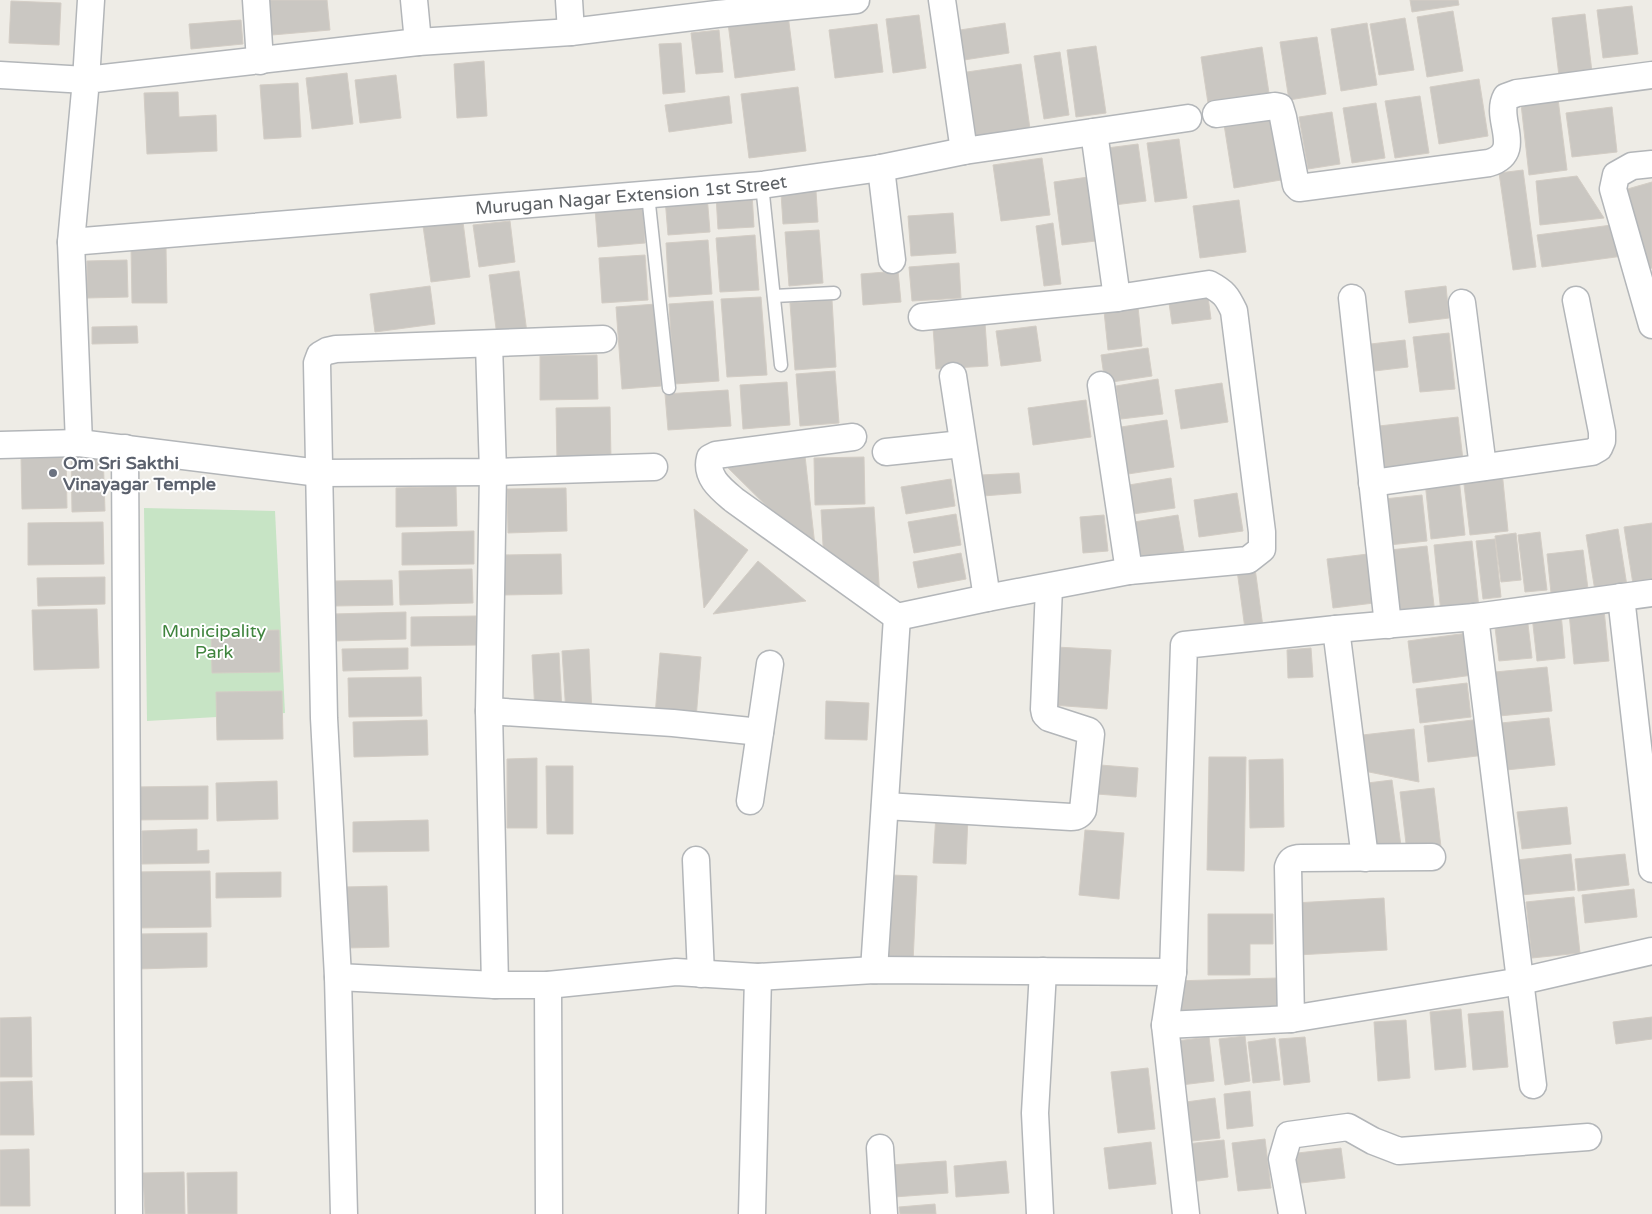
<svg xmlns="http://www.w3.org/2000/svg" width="1652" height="1214" font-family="'Varela Round',sans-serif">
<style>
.green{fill:#c7e4c5}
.building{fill:#cac7c2;stroke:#d3cdc5}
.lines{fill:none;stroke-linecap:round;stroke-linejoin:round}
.lane-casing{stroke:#b3b6b9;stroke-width:15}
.street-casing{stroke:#b3b6b9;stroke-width:29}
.lane{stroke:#fff;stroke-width:12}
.street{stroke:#fff;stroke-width:26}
.worship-dot{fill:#6b7280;stroke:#fff;stroke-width:2}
.labels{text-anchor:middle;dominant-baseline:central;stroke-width:4;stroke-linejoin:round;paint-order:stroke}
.street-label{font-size:18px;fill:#5d6165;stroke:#fff}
.worship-label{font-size:18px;font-weight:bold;fill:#5b616d;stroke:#fff;text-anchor:start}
.park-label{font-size:18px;fill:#3f843d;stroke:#fff}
</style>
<rect width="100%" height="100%" fill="#eeece6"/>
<path class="green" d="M144,508l131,3 10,202 -138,8z"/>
<g class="building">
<path d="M269,0h58l3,30 -58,5z"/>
<path d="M1410,0h48l1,5 -47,7z"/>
<path d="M11,1l50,2 -2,42 -50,-2z"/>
<path d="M1632,6l6,48 -35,4 -6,-48z"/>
<path d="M1453,11l10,60 -36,6 -10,-60z"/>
<path d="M1585,14l7,58 -33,4 -7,-58z"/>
<path d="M788,15l7,55 -60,8 -7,-55z"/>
<path d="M919,15l7,53 -33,5 -7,-54z"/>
<path d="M1405,18l9,52 -35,5 -9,-51z"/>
<path d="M241,20l2,24 -52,5 -2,-25z"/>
<path d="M1005,23l4,30 -45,7 -4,-30z"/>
<path d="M1367,23l10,62 -36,6 -10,-62z"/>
<path d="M877,24l6,48 -48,6 -6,-48z"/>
<path d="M719,30l4,42 -27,2 -5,-41z"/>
<path d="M1317,37l9,57 -37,6 -9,-58z"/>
<path d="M681,43l4,49 -22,2 -4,-50z"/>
<path d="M1096,46l10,67 -30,4 -9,-67z"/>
<path d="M1262,47l7,46 -61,10 -7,-46z"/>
<path d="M1060,52l9,63 -25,4 -10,-63z"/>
<path d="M484,61l3,55 -30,2 -3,-54z"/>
<path d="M1021,64l9,65 -54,8 -9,-65z"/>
<path d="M347,73l6,51 -41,5 -6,-51z"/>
<path d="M396,75l5,43 -41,5 -5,-43z"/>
<path d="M1479,79l9,57 -49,8 -9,-57z"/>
<path d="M298,83l3,54 -37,2 -4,-54z"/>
<path d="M798,87l8,64 -57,7 -8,-64z"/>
<path d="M178,92l1,25 37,-2 1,36 -70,3 -3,-61z"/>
<path d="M729,96l3,27 -63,9 -4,-27z"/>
<path d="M1420,96l9,57 -34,5 -10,-57z"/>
<path d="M1558,99l9,71 -38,5 -8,-71z"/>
<path d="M1376,103l9,55 -33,5 -9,-55z"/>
<path d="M1612,107l5,45 -45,5 -6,-44z"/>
<path d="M1270,110l11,70 -47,8 -11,-70z"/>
<path d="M1332,112l8,52 -32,5 -9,-52z"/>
<path d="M1179,139l8,59 -32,4 -8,-59z"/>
<path d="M1138,144l8,57 -32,4 -7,-57z"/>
<path d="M1042,158l8,57 -49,6 -8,-56z"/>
<path d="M1523,170l13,97 -23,3 -14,-97z"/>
<path d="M1577,176l27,42 -64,7 -4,-44z"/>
<path d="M1088,177l8,64 -34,4 -8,-63z"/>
<path d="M1652,182v86l-7,2 -21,-80z"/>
<path d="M816,191l2,31 -35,2 -2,-31z"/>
<path d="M752,193l2,34 -36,2 -2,-33z"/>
<path d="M707,195l3,37 -42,3 -3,-37z"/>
<path d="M1239,200l7,52 -46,6 -7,-52z"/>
<path d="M643,205l2,38 -47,4 -3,-38z"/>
<path d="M953,213l3,40 -45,3 -3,-40z"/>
<path d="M462,214l8,63 -39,5 -9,-63z"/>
<path d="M510,221l5,41 -36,5 -6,-42z"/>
<path d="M1053,223l8,61 -17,2 -8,-60z"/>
<path d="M1619,224l4,32 -81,11 -5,-32z"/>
<path d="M819,230l4,53 -34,3 -4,-54z"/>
<path d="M755,235l4,55 -39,2 -4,-54z"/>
<path d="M708,240l4,54 -43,3 -3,-54z"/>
<path d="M131,247h35l1,56h-35z"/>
<path d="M645,255l3,45 -46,3 -3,-45z"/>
<path d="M127,260l1,37 -41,1v-37z"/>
<path d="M959,263l2,35 -49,3 -3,-34z"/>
<path d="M519,271l8,62 -30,3 -8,-61z"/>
<path d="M898,271l3,31 -38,3 -2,-31z"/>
<path d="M430,286l5,38 -60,8 -5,-38z"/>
<path d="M1446,286l3,32 -40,5 -4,-32z"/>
<path d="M761,297l6,78 -40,2 -6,-78z"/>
<path d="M1208,297l3,22 -39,5 -3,-21z"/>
<path d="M832,300l4,67 -41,3 -5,-67z"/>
<path d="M713,301l6,80 -45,3 -5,-80z"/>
<path d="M656,304l5,82 -39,3 -6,-82z"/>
<path d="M1138,307l4,39 -34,4 -4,-39z"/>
<path d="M985,323l3,43 -52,3 -3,-42z"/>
<path d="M137,326l1,17 -46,1v-17z"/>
<path d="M1036,326l5,35 -40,5 -5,-35z"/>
<path d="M1449,333l6,56 -35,3 -7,-55z"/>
<path d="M1405,340l3,27 -42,5 -4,-27z"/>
<path d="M1148,348l4,28 -47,7 -4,-28z"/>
<path d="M597,355l1,44 -58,1v-44z"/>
<path d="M835,371l4,52 -39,3 -4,-52z"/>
<path d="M1158,379l5,35 -42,5 -5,-33z"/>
<path d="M787,382l3,43 -47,4 -3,-44z"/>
<path d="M1222,383l6,39 -47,7 -6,-39z"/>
<path d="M728,390l3,36 -63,4 -3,-36z"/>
<path d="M1086,400l5,37 -58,8 -5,-37z"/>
<path d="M610,407l1,53 -54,1 -1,-53z"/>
<path d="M1458,417l5,43 -79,9 -5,-43z"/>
<path d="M1167,420l7,47 -46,7 -7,-47z"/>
<path d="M804,447l12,108 -99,-98z"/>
<path d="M103,450l2,61 -33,1 -1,-61z"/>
<path d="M66,456l1,52 -45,1 -1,-52z"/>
<path d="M864,457l1,47 -50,1 -1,-47z"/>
<path d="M1502,471l6,60 -38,4 -7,-59z"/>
<path d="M1019,473l2,20 -38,3 -2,-21z"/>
<path d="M1171,478l4,30 -42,6 -4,-29z"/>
<path d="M1459,478l6,57 -34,4 -6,-57z"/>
<path d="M951,479l4,27 -49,8 -5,-27z"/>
<path d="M456,486l1,40 -61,1v-39z"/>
<path d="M566,488l1,43 -59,2 -1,-44z"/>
<path d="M1237,493l6,38 -44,6 -5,-37z"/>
<path d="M1422,495l5,46 -38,4 -5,-46z"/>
<path d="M874,507l6,91 -56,-36 -3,-52z"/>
<path d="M694,509l54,41 -44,58z"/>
<path d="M956,514l5,31 -47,8 -6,-31z"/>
<path d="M1104,515l4,36 -25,2 -3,-36z"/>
<path d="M1178,515l6,36 -45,7 -5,-36z"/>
<path d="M103,522l1,42 -76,1v-42z"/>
<path d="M1652,523v58l-19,3 -9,-57z"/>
<path d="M1618,529l9,57 -32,5 -9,-56z"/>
<path d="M474,531v33l-72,1v-32z"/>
<path d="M1540,532l7,58 -22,2 -7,-57z"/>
<path d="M1516,533l5,47 -20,2 -6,-46z"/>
<path d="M1495,539l6,58 -18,2 -7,-58z"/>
<path d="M1472,541l7,67 -38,5 -7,-68z"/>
<path d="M1427,546l8,68 -37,4 -8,-68z"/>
<path d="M1583,550l5,39 -37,4 -4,-39z"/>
<path d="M961,553l5,26 -48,9 -5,-26z"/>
<path d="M561,554l1,40 -59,1 -1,-40z"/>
<path d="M1368,554l6,49 -41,5 -6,-49z"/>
<path d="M758,561l48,40 -93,13z"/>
<path d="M1255,568l8,59 -18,2 -8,-59z"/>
<path d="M472,569l1,34 -73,2 -1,-34z"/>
<path d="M105,577v27l-67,2 -1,-28z"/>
<path d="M392,580l1,25 -59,1v-25z"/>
<path d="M97,609l2,59 -65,2 -2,-60z"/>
<path d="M1604,609l5,52 -35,3 -5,-51z"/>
<path d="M406,612v27l-72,2 -1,-27z"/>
<path d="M1561,613l4,45 -28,3 -5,-45z"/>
<path d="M476,616l1,29 -66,1v-29z"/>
<path d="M1527,616l5,42 -33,3 -5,-42z"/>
<path d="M279,630l1,42 -68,1 -1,-41z"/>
<path d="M1468,633l5,42 -60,8 -5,-42z"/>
<path d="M1056,647l55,3 -4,59 -55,-4z"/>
<path d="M408,648v21l-65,2 -1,-22z"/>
<path d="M1311,648l2,29 -25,1 -1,-28z"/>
<path d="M589,649l3,64 -26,1 -4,-63z"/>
<path d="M559,653l3,59 -27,1 -3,-58z"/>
<path d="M660,653l41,4 -5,62 -41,-3z"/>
<path d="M1547,667l5,44 -53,5 -4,-44z"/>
<path d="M421,677l1,39 -73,1 -1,-39z"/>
<path d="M1467,683l4,34 -51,6 -4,-34z"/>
<path d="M282,691l1,48 -66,1 -1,-48z"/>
<path d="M826,701l43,2 -2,37 -42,-1z"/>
<path d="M1549,718l6,47 -49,5 -5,-47z"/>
<path d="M1481,719l4,36 -57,7 -4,-36z"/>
<path d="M427,720l1,35 -74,2 -1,-35z"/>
<path d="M1414,729l5,53 -60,-12 -5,-34z"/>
<path d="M1209,757h37l-2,114 -37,-1z"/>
<path d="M537,758v70h-30v-69z"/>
<path d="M1283,759l1,68 -34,1 -1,-68z"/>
<path d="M1100,765l38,3 -2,29 -39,-3z"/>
<path d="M546,766h27v68h-26z"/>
<path d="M1392,780l9,66 -33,4 -9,-66z"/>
<path d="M277,781l1,38 -61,2 -1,-38z"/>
<path d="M208,786v33l-74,1v-33z"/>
<path d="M1434,788l7,59 -34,5 -7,-60z"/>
<path d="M1567,807l4,37 -49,5 -5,-37z"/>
<path d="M936,814l32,2 -2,48 -33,-1z"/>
<path d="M428,820l1,31 -76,1v-30z"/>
<path d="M197,829v22l12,-1v13l-67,1v-33z"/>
<path d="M1085,830l39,3 -5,66 -40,-4z"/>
<path d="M1571,854l4,36 -54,5 -4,-35z"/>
<path d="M1625,854l4,31 -51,6 -3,-32z"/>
<path d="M210,871l1,56 -76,1 -1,-56z"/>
<path d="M281,872v25l-65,1v-25z"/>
<path d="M891,875l26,1 -4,86 -26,-1z"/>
<path d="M387,886l2,61 -43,1 -2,-61z"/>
<path d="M1634,889l3,28 -52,6 -3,-28z"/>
<path d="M1574,897l6,56 -48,5 -6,-56z"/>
<path d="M1384,898l3,52 -90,5 -3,-52z"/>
<path d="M1208,914h65v30h-23v31h-42z"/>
<path d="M207,933v34l-70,2v-35z"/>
<path d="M1277,978l1,35 -104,3 -1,-35z"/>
<path d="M1461,1009l5,58 -31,3 -5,-58z"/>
<path d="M1503,1011l5,56 -35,3 -5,-56z"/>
<path d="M31,1017l1,60h-32v-59z"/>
<path d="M1652,1017v22l-36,5 -3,-22z"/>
<path d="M1406,1020l4,58 -32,3 -4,-59z"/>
<path d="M1245,1036l5,45 -25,4 -6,-46z"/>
<path d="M1209,1037l5,44 -33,4 -5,-44z"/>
<path d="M1305,1037l5,45 -26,3 -5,-46z"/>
<path d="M1275,1038l5,42 -27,3 -5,-41z"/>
<path d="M1148,1068l7,61 -37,4 -7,-61z"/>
<path d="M32,1081l2,54h-34v-53z"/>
<path d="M1250,1091l3,35 -26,3 -3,-35z"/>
<path d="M1215,1098l5,40 -37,4 -4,-39z"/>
<path d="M1265,1139l6,49 -33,3 -6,-48z"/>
<path d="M1224,1140l4,37 -38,5 -4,-38z"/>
<path d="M1151,1142l5,42 -47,5 -5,-41z"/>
<path d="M1341,1148l4,30 -53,6 -3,-30z"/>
<path d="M29,1149l1,57h-30v-56z"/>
<path d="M946,1161l2,32 -54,4 -3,-32z"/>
<path d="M1006,1161l3,32 -53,4 -2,-31z"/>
<path d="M184,1172l1,42h-40l-2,-41z"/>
<path d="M237,1172v42h-49l-1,-41z"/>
<path d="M935,1204l1,10h-36l-1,-7z"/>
</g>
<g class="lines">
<g class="lane-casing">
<g id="lane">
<path d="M762,185l19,180"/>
<path d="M648,195l21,193"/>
<path d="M774,296l60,-3"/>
</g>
</g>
<g class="street-casing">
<g id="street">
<path d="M256,0l4,61"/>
<path d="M414,0l4,42"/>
<path d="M569,0l2,32"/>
<path d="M942,0l22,151"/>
<path d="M0,75l86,5 5,-80"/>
<path d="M1216,114l59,-8 5,1 3,10 13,68 3,3 190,-25c36,-11 5,-44 17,-66l11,-4 135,-18"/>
<path d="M1652,164l-20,2 -16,9 -3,14 39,136"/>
<path d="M881,168l11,92"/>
<path id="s1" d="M71,242l691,-57 119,-17 83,-17 224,-33"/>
<path d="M1352,298l36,327"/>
<path d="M1462,303l21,164"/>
<path d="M922,317l195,-19"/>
<path d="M489,344l4,128 -4,239 6,274"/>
<path d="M953,376l34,222"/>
<path d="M1101,385l28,186"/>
<path d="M853,437l-137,18 -6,3c-5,19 11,31 24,42l163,117 90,-19 142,-27 119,-11 14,-11v-17l-28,-221c-7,-15 -10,-19 -25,-27l-92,14 -23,-166"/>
<path d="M79,443l-8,-201 15,-162 332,-38 153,-10 146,-18 139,-14"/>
<path d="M0,445l79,-2 240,30 174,-1 161,-5"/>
<path d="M125,448l4,766"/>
<path d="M886,452l76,-8"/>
<path d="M1372,483l213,-30 7,-1 7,-4 3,-7v-9l-26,-132"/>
<path d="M1621,597l31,272"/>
<path d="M1475,617l58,468"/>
<path d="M1336,629l29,229"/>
<path d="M489,711l184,12 87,9"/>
<path d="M750,801l20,-137"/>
<path d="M885,806l186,11c6,0 9,-2 12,-7l8,-76 -2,-3 -40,-13 -4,-4 -1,-5 5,-122"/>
<path d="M696,860l5,114"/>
<path d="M874,970l23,-353"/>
<path d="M338,977l157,8h53l128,-13 82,5 116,-7 299,2"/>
<path d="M548,985l1,229"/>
<path d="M1291,1019l-3,-152c2,-7 6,-9 13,-9l131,-1"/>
<path d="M1165,1025l126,-6 230,-38 131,-30"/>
<path d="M880,1148l4,66"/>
<path d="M344,1214l-6,-237 -14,-259 -7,-355 3,-8 7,-4 9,-2 267,-10"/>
<path d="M752,1214l6,-237"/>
<path d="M1040,1214l-5,-101 8,-142"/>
<path d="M1186,1214l-21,-189 8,-53 11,-327 152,-16 139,-12 177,-24"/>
<path d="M1292,1214l-10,-55 7,-24 59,-8 25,14 26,10 189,-14"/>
</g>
</g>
<use href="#lane" class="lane"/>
<use href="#street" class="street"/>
</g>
<circle class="worship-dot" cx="53" cy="473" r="5"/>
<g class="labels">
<g class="street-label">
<text stroke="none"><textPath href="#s1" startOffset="562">Murugan Nagar Extension 1st Street</textPath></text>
</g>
<g class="worship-label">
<text x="63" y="463">Om Sri Sakthi<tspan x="63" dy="21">Vinayagar Temple</tspan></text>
</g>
<g class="park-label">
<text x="214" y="631">Municipality<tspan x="214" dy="21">Park</tspan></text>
</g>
</g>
</svg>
